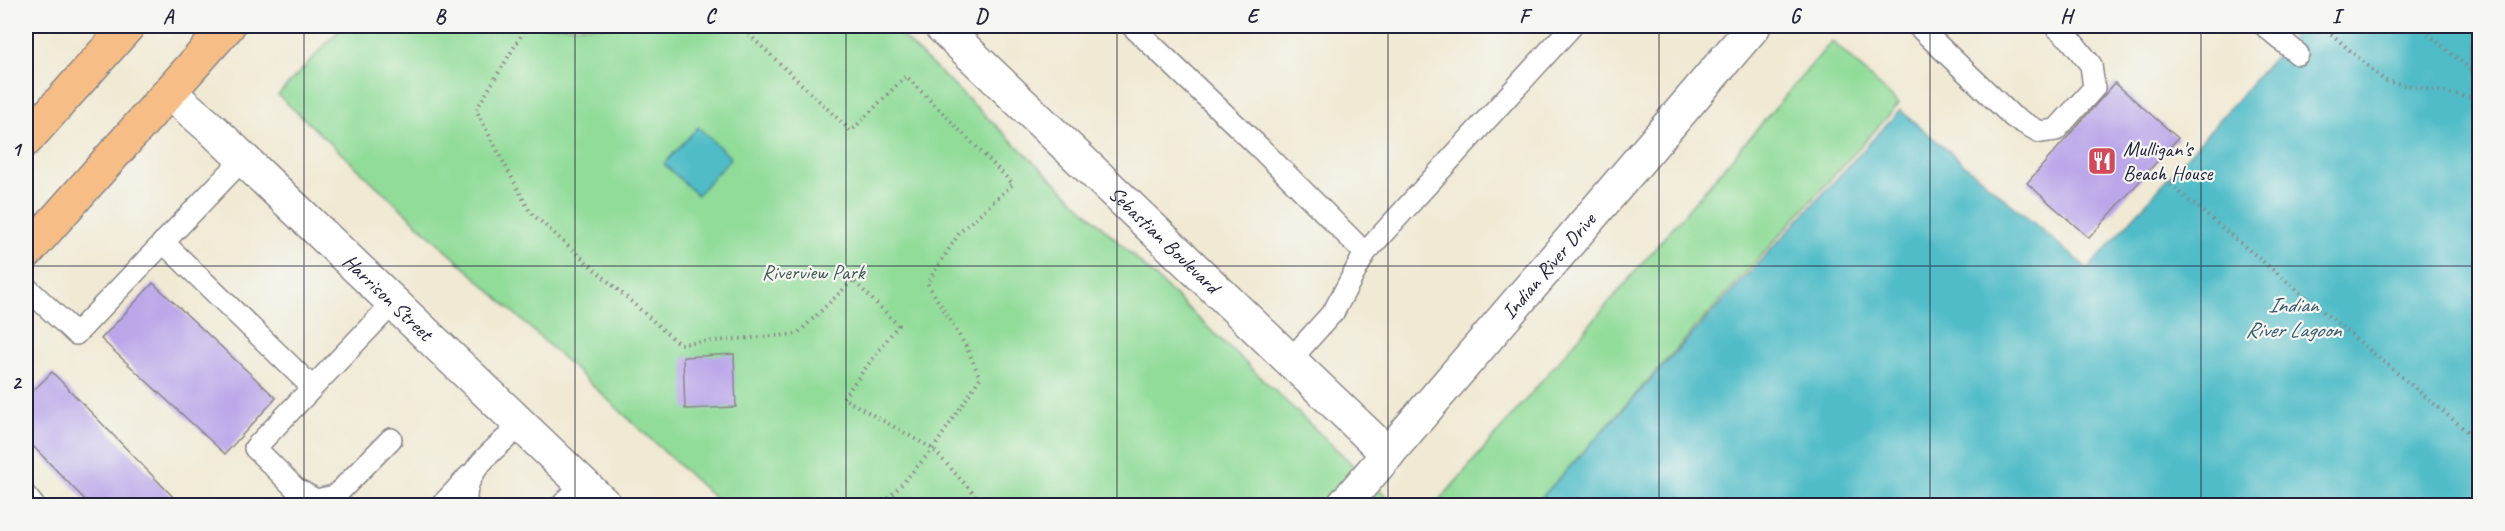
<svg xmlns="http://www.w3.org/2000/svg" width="2505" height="531" font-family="Caveat,sans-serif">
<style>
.green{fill:#91dc99;stroke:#5a7f6a;stroke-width:1.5}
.water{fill:#4fbcc7;stroke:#386f81;stroke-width:1.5}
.building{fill:#baa6e9}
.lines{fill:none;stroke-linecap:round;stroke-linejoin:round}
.service-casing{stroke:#898687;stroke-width:24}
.minor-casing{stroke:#898687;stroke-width:36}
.tertiary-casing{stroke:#898687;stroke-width:36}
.primary-casing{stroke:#898687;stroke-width:36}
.path{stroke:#898687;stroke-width:4;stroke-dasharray:1.5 4.5;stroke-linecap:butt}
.service{stroke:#fff;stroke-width:21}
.minor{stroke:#fff;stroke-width:33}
.tertiary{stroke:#fff;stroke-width:33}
.primary{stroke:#f6be86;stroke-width:33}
.grid{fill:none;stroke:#22223b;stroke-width:1.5;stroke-opacity:0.55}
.labels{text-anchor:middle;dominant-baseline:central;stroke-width:4.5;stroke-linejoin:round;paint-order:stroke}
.poi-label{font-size:21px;fill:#22223b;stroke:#f6f6f2;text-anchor:start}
.street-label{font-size:21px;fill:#22223b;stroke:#f6f6f2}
.park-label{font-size:21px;fill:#435a57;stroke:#f6f6f2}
.water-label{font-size:22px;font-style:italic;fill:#32586c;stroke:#f6f6f2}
.neatline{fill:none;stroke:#22223b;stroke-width:2}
.grid-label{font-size:20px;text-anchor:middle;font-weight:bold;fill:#22223b}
</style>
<rect width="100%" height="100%" fill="#f6f6f2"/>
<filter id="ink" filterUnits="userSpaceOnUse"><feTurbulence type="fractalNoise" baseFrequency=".0167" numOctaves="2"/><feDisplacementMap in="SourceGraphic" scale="12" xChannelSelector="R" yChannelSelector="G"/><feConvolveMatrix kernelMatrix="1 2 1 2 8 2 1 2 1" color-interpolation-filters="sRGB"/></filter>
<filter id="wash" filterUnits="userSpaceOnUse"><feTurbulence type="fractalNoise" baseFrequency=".008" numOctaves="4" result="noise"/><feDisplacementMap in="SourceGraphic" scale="24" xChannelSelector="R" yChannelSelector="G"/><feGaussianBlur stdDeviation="1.35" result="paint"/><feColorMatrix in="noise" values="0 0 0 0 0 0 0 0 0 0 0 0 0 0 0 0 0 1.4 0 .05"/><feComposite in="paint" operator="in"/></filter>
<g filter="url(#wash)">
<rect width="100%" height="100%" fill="#f0e9d3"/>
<g class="green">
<path d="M343,26h548l504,479h-673l-444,-410z"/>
<path d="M1832,41l67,63 -356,392 -6,9 -102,1z"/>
</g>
<g class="water">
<path d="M2302,26h177v479l-942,1 6,-10 357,-386 188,159z"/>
<path d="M698,127l33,31 -34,37 -33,-31z"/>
</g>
<g id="blocks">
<g class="building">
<path d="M2115,83l63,55 -89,100 -62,-55z"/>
<path d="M153,283l123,115 -51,56 -124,-115z"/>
<path d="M734,354l2,53 -51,2 -2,-52z"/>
<path d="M52,372l126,130 -3,4h-84l-65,-67v-41z"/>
</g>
</g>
</g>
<g filter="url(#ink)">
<use href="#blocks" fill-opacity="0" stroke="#898687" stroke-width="1.5"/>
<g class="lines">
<g class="service-casing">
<g id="service">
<path d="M1132,26l127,121 106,106"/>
<path d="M1918,26l95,91 27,15 16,-2 38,-42 -3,-23 -21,-26 -15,-13"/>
<path d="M2265,26l33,28"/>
<path d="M163,242l149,145"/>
<path d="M26,287l50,47 167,-175"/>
<path d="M1290,360l44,-49 31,-58 207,-227"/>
<path d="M391,439l-56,57 -19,4 -21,-12 -40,-40 138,-145"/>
<path d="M26,496l8,10"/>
<path d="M441,506l29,-31"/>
<path d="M467,506c-8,-34 32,-60 54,-81"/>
<path d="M561,506l22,-22"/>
</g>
</g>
<g class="minor-casing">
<g id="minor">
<path id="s1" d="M169,92l44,38 393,376"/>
</g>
</g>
<g class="tertiary-casing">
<g id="tertiary">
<path id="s2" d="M941,26l447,428"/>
<path id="s3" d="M1343,506l411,-480"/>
</g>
</g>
<g class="primary-casing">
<g id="primary">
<path d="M26,140l102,-114"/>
<path d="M26,253l202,-227"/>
</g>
</g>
<g class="path">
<path d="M527,26l-51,84 54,102 149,132 118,-10 56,-54 45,45 -55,73 90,51 52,57"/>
<path d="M740,26l111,105 55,-55 107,108 -53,48 -33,51 40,65 13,30 -47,71 -51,57"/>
<path d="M2322,26l63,55 95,18"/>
<path d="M2419,26l61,52"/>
<path d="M2166,181l314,261"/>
</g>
<use href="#service" class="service"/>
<use href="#minor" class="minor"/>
<use href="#tertiary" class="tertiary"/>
<use href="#primary" class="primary"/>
</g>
</g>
<path class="grid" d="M304,26v480M575,26v480M846,26v480M1117,26v480M1388,26v480M1659,26v480M1930,26v480M2201,26v480M26,266h2454"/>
<defs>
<g id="restaurant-square" transform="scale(1.5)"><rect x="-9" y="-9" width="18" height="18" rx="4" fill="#d1495b" stroke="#f6f6f2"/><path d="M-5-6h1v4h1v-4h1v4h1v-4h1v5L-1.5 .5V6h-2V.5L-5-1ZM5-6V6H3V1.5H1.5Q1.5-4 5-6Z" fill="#fff"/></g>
</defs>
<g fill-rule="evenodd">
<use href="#restaurant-square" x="2102" y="161"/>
</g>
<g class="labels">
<g class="poi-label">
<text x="2123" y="149">Mulligan's<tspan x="2123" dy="24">Beach House</tspan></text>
</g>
<g class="street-label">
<text stroke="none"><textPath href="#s2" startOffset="309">Sebastian Boulevard</textPath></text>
<text stroke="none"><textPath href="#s3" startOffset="316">Indian River Drive</textPath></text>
<text stroke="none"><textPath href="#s1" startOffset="300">Harrison Street</textPath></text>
</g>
<g class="park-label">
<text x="813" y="272">Riverview Park</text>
</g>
<g class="water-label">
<text x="2293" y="305">Indian<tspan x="2293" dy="25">River Lagoon</tspan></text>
</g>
</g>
<rect width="2505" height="531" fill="none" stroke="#f6f6f2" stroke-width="66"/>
<rect x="33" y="33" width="2439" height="465" class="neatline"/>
<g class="grid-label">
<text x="168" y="23">A</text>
<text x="440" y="23">B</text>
<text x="710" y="23">C</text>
<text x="981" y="23">D</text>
<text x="1252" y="23">E</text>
<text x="1524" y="23">F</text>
<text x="1795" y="23">G</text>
<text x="2066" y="23">H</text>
<text x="2336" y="23">I</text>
<text x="16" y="156">1</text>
<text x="16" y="389">2</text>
</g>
</svg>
